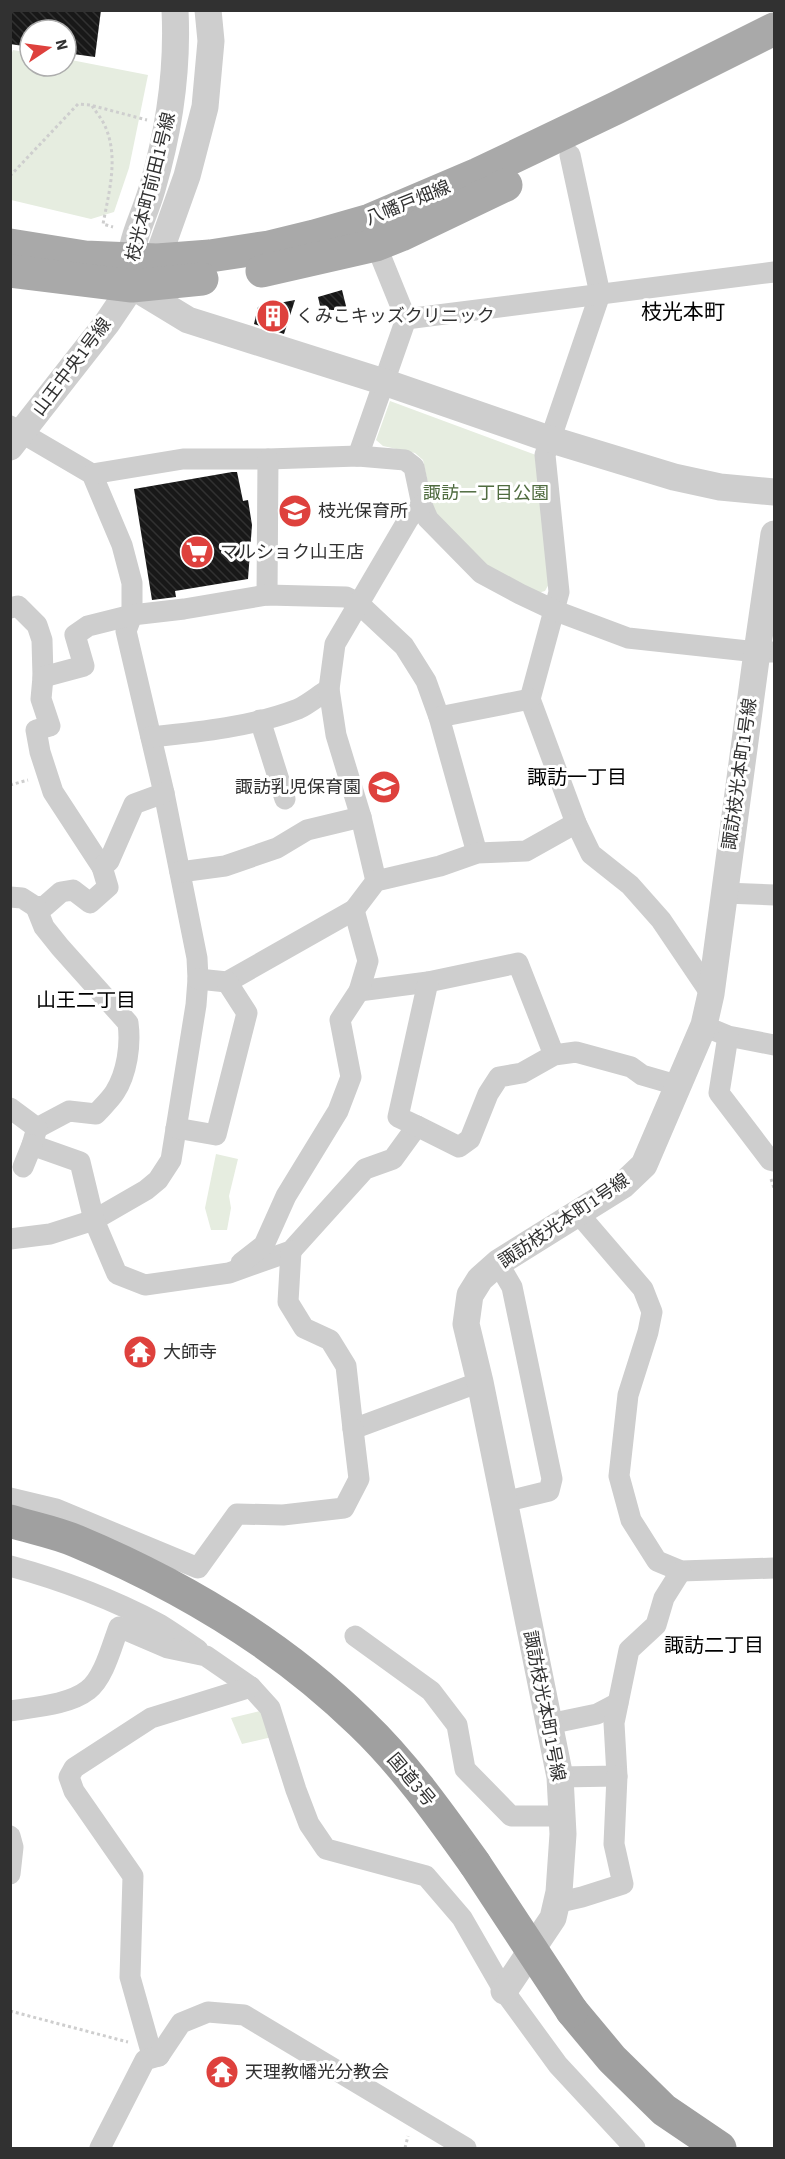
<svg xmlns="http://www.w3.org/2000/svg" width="785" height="2159" font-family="'Source Sans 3','Noto Sans JP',sans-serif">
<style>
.green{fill:#e6ede0}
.building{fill:url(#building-back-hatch)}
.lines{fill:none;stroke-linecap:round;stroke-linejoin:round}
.path{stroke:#cecece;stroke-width:3;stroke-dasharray:3 3;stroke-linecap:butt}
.minor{stroke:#cecece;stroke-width:21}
.tertiary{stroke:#cecece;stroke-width:27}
.primary{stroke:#a9a9a9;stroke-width:33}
.trunk{stroke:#a0a0a0;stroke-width:33}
.trunk-bridge{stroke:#a0a0a0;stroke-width:33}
.labels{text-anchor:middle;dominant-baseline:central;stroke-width:6;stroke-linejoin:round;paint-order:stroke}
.street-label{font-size:18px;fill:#313131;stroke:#fff}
.poi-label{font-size:18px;fill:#313131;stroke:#fff;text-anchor:start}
.park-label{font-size:18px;fill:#506c40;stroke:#fff}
.neighbourhood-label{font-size:20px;fill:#000;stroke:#fff}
.quarter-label{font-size:21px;fill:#000;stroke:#fff}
</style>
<defs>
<pattern id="building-back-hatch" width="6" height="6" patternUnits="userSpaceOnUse" patternTransform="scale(1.5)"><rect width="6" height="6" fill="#181818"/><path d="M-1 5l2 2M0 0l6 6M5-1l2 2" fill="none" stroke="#313131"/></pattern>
</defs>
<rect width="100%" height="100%" fill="#fff"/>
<g class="green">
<path d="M13,50l17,3v13h36v-7l82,16 -19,93 -15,44 -23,7 -80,-19 -1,-143z"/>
<path d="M390,401l146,54 15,125 -6,11 -7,2 -47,-23 -57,-58 -11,-52 -8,-7 -32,-7 -7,-6z"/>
<path d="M216,1154l22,5 -9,37 2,12 -4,22h-16l-6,-22z"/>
<path d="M264,1710l8,27 -30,7 -11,-26z"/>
</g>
<g class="building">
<path d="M10,10h91l-6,47 -29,-4v-23h-36v17l-20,-3z"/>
<path d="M342,290l5,20h-26l-3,-13z"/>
<path d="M295,300l-11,34 -30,-10 4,-17z"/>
<path d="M232,472h5l6,29 5,-1 4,25 -4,54 -73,12 1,6 -24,3 -18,-111z"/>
</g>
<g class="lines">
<g class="path">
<path d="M92,106c4,6 10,13 13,20 14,31 4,66 -2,98l10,3"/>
<path d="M10,176l68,-72 12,1 57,15"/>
<path d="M10,785l18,-5"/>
<path d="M771,1179l3,9"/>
<path d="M10,2011l118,31"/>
<path d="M405,2148l3,-12"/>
</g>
<g class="minor">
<path d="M570,155l30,139 -55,161 14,137 -29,107 46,124 15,31 39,31 31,35 50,74"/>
<path d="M376,245l30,74"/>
<path d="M10,426l82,48 30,71 10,38v32l-6,16 38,162 33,165 1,21 -2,26 -25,155 -13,20 -12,10 -52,30 -44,14 -40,5"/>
<path d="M358,456l48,-137 368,-47"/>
<path d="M92,474l91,-15h85l90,-3 47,4 9,7 8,38 6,14 53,54 39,21 36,17 72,27 129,14h17"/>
<path d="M267,595l1,-136"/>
<path d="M10,608l8,-2 19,19 5,15 1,37 -2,22 9,27 -14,4 4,22 13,40 49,75"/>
<path d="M43,677l41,-11 -9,-31 13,-9 44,-11 52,-6 83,-14 79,2 12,6 46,43 22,35 13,36 38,136"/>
<path d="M439,717l91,-18"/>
<path d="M260,720l25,79"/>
<path d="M151,737c49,-5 100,-10 147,-28 11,-5 21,-14 31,-20"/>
<path d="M180,872l45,-6 52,-18 30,-18 54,-13"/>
<path d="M376,881l-15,-64 -25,-82 -7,-46 6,-45 74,-126 13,-13"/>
<path d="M724,893l50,2"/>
<path d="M10,897l12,1 14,9 9,-1 16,-14 12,-2 17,13 18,-16 -6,-20 7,-6 25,-57 30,-11"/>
<path d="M36,907l8,20 16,20 68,76c3,22 -1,50 -13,69 -5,8 -13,15 -19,22l-27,-3 -32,17"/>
<path d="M198,979l29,3 127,-72 22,-29 64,-15 37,-13 49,-2 50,-28"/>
<path d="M359,991l69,-9 90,-19 36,92"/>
<path d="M716,1031l12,5 46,9"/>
<path d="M728,1036l-9,57 51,67 4,1"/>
<path d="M10,1108l27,20 -5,17 48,17 14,58 23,54 28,11 84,-12 62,-22 74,-82 28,-10 24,-33 42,21 11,-8 18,-45 11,-17 23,-4 32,-18 22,-3 55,15 11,8 38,11"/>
<path d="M417,1126l-19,-9 30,-135"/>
<path d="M176,1128l40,7 31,-122 -20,-31"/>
<path d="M23,1167l9,-22"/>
<path d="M577,1212l66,77 9,23 -4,20 -20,63 -9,81 12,44 26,41 24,10 93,-3"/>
<path d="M291,1251l-3,51 16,26 26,12 16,26 7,63 127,-47"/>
<path d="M241,1263l23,-18 22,-49 52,-85 13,-34 -11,-57 19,-29 9,-30 -14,-51"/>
<path d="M498,1263l14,24 40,192 -3,12 -45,11"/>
<path d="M10,1498l46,11 142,59 39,-54 46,1 61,-7 15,-29 -6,-50"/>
<path d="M10,1566c52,14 102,33 149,58 13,8 26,17 39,26"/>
<path d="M355,1636l76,55 26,34 8,44 46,47h51"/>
<path d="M10,1711c24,-4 59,-6 78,-21 16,-12 24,-45 31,-63l49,21 38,8 45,31 19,21 26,82 13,34 17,25 100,27 36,42 42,73 54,74 77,83"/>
<path d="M549,1724l48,-10 21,-11"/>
<path d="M560,1777l57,-1 -3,-53 15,-73 27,-25 8,-27 17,-27"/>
<path d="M10,1836l3,11 -3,27"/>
<path d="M556,1903l26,-6 41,-13 -9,-40 3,-68"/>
<path d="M159,2056l-9,-8 -20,-71 3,-101 -59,-85 -5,-14 5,-9 77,-50 100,-31"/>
<path d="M100,2148l45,-88 14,-4 22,-33 27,-11 36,3 222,133"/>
</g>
<g class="tertiary">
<path d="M131,279c-3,-39 11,-55 21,-90 17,-58 26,-118 23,-179"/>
<path d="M132,286l56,34 196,62 165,57 125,38 46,10 54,5"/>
<path d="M10,447l97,-124 25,-37 25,-26 30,-84 18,-69 6,-66 -3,-31"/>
<path d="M504,1991l49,-73 6,-26 4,-58 -3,-57 -80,-395 -14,-58 4,-29 10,-16 18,-16 125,-78 21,-20 60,-140 7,-31 46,-342 17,-118"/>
</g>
<g class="primary">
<path d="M10,245l75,12 72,3 53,-4 59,-9 45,-11 56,-16 108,-46 138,-66 158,-79"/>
<path d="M10,271l122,15 70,-7"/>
<path d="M262,271l114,-26 25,-10 105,-50"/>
</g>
<g class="trunk">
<path d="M10,1521c22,7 45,11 66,20 105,44 203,102 285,182 44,42 79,92 114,141"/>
<path d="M572,2011l40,48 52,51 56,38"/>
</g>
<path class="trunk-bridge" d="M475,1864l97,147"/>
</g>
<defs>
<g id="building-disc" transform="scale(1.725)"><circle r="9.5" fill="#de413d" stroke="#fff"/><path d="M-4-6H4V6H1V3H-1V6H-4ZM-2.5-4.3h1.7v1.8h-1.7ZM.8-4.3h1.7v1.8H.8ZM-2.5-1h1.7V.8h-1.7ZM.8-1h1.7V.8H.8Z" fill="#fff"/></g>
<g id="school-disc" transform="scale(1.725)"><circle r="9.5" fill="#de413d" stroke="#fff"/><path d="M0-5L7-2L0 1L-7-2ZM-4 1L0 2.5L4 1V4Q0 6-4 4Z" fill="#fff"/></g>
<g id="supermarket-disc" transform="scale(1.725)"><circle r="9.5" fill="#de413d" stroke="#fff"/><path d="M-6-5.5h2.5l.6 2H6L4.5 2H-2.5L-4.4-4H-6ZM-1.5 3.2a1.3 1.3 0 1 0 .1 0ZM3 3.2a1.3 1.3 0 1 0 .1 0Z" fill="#fff"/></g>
<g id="temple-disc" transform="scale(1.725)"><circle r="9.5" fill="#de413d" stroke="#fff"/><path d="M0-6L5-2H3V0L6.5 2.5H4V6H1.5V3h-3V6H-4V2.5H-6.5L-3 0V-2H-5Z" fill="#fff"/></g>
</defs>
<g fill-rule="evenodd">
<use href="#building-disc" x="273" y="316"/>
<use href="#school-disc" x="295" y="511"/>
<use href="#supermarket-disc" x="197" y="552"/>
<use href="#school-disc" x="384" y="787"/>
<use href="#temple-disc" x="140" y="1352"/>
<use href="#temple-disc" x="222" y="2072"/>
</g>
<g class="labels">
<g class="street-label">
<text transform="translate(151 187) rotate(-76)">枝光本町前田1号線</text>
<text transform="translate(408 203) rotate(-22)">八幡戸畑線</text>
<text transform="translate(72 367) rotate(-53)">山王中央1号線</text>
<text transform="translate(740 774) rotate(-82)">諏訪枝光本町1号線</text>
<text transform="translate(564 1221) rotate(-34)">諏訪枝光本町1号線</text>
<text transform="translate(544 1706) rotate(79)">諏訪枝光本町1号線</text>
<text transform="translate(411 1780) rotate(50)">国道3号</text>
</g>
<g class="poi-label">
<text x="296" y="316">くみこキッズクリニック</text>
<text x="318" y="511">枝光保育所</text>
<text x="220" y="552">マルショク山王店</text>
<text x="361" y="787" text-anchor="end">諏訪乳児保育園</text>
<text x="163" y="1352">大師寺</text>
<text x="245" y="2072">天理教幡光分教会</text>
</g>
<g class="park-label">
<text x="486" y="493">諏訪一丁目公園</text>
</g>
<g class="neighbourhood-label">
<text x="577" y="778">諏訪一丁目</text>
<text x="86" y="1001">山王二丁目</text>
<text x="714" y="1646">諏訪二丁目</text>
</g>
<g class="quarter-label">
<text x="683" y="312">枝光本町</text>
</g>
</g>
<rect width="785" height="2159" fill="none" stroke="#313131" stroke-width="24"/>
<g transform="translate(48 48) rotate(77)"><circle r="28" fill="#ffffff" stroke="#adadad" stroke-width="1.5"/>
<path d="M0-4.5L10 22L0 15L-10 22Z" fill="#de413d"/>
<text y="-9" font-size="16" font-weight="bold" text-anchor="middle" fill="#313131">N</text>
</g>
</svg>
